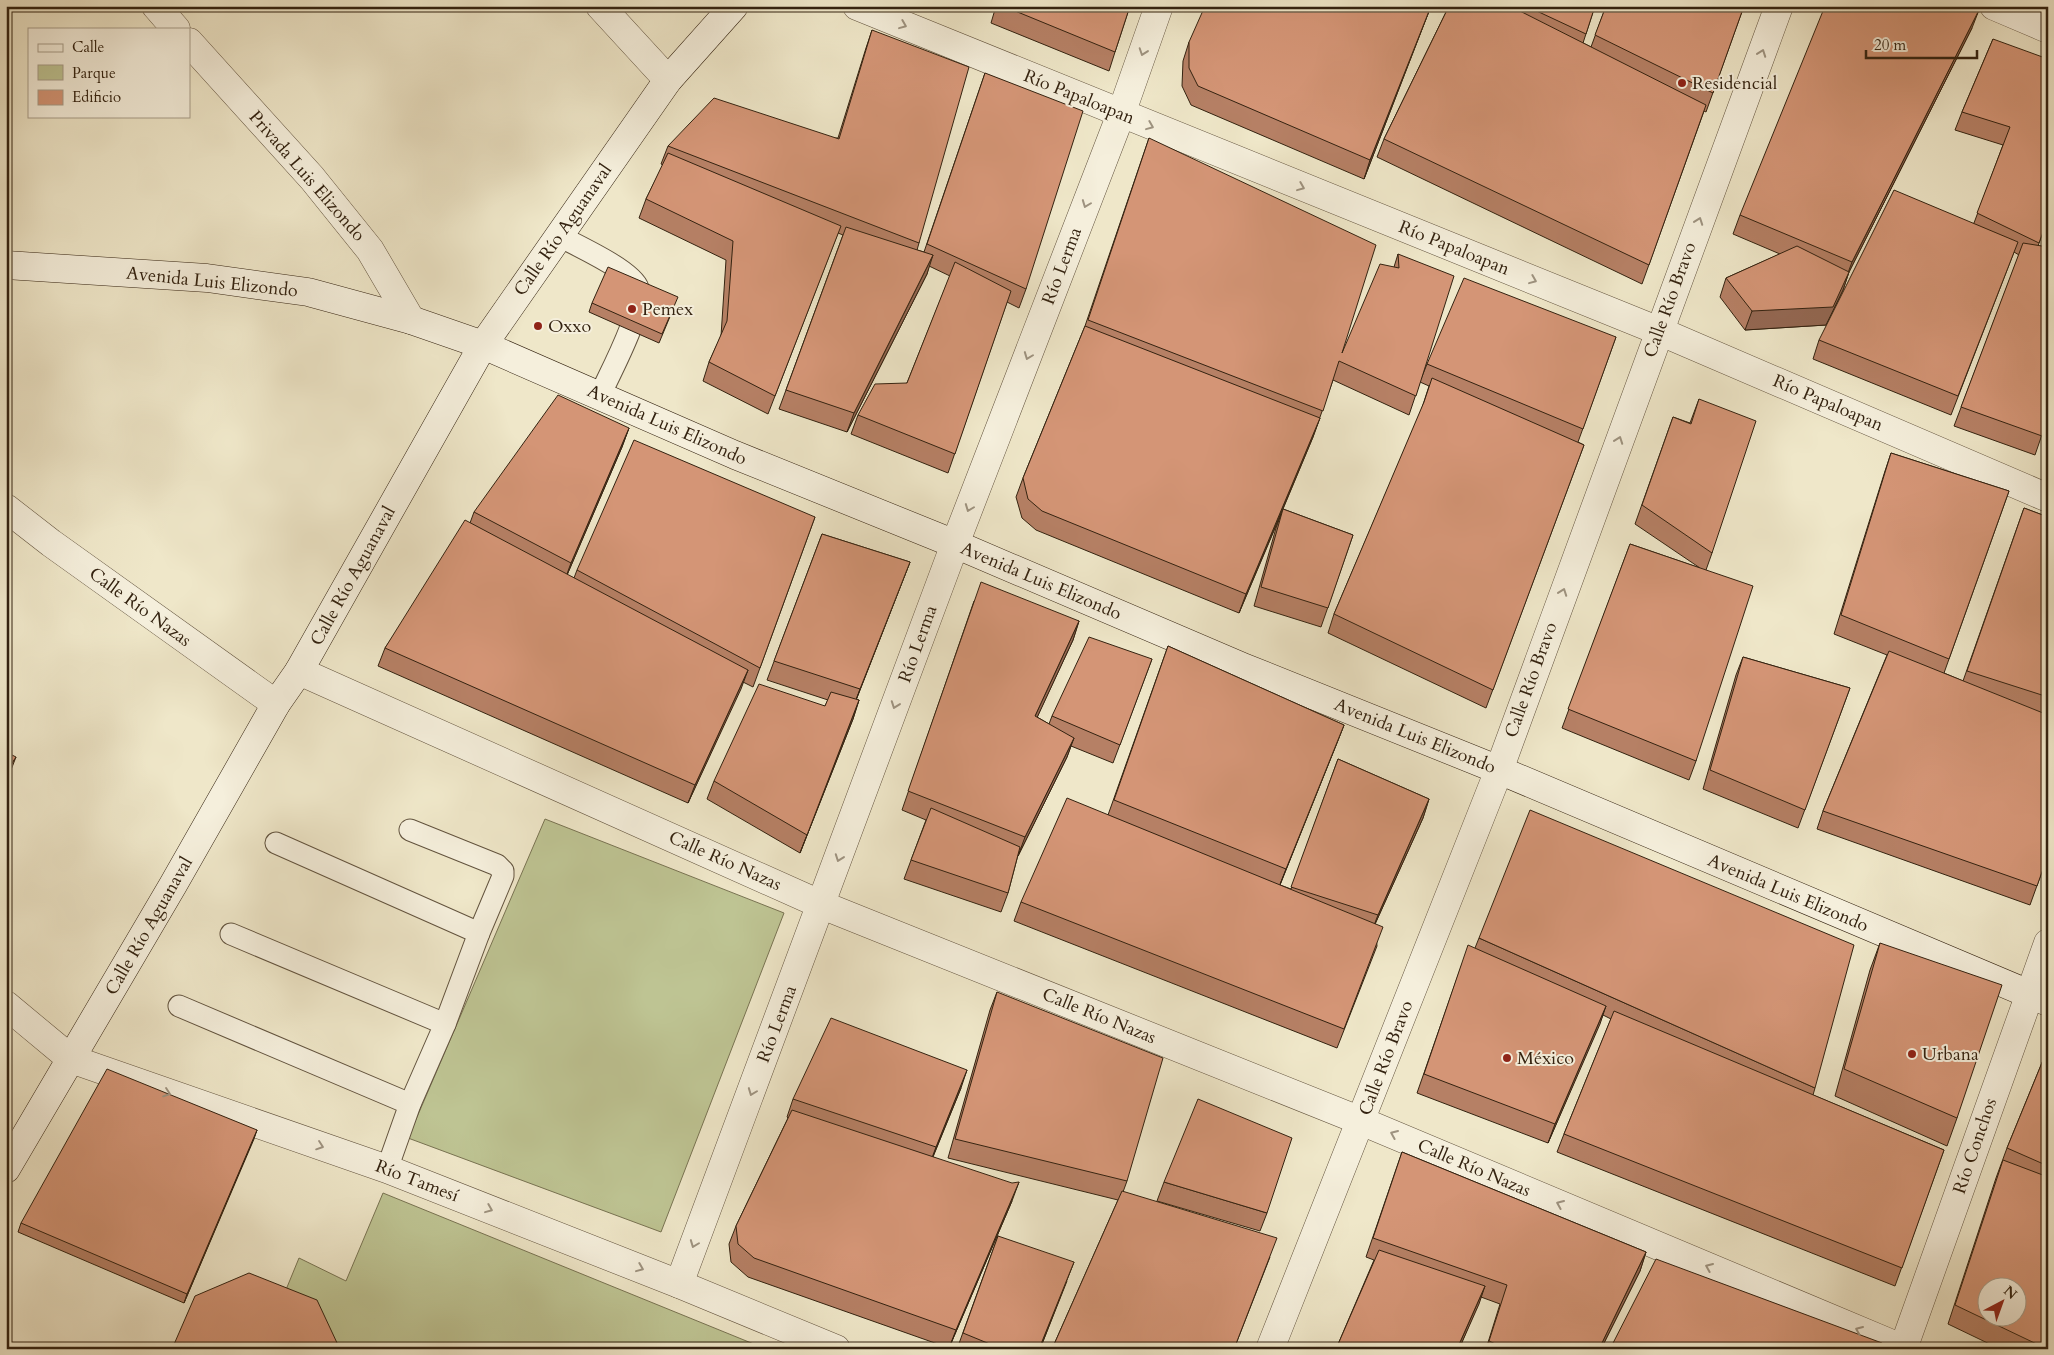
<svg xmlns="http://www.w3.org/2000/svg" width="2054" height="1355" font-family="Cardo,serif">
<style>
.green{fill:#bec493;stroke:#787352}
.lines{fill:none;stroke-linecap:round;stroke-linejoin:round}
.lane-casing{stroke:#62533e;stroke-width:23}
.street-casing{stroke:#62533e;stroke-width:29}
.secondary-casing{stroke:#332210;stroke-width:29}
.lane{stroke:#f5efdc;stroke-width:21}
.street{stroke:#f5efdc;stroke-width:28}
.secondary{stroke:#f5efdc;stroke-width:28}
.wall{fill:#b68065;stroke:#332210}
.shaded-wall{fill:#946853;stroke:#332210}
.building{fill:#d49576;stroke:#332210;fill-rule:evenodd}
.oneway{stroke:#9e9380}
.poi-dot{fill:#8f2418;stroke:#f5efdc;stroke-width:2}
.labels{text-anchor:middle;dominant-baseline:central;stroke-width:4;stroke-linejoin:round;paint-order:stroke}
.poi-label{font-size:18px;fill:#332210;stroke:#f5efdc;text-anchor:start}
.street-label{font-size:18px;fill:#332210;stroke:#f5efdc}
</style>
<rect width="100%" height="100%" fill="#efe7c9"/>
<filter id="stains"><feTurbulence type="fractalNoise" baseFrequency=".004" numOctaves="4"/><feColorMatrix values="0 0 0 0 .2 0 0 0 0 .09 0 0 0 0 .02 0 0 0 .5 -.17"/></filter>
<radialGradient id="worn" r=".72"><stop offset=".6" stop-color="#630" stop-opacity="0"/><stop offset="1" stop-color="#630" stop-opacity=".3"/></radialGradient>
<g class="green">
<path d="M545,819l239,94 -123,319 -253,-94z"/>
<path d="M383,1193l383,156h-434l-49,-52 16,-39 47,23z"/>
</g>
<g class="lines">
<g class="lane-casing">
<g id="lane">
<path d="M559,236c17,9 74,35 79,52 7,21 -28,85 -38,107"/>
<path d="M276,843l203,90"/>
<path d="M231,934l214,90"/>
<path d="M179,1006l231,98"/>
<path d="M387,1169l23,-65 35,-80 34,-91 24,-57v-5l-6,-6 -87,-35"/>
</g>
</g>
<g class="street-casing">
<g id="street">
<path d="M156,6l20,23"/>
<path d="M600,6l68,74"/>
<path d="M857,6l802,325 389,167"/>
<path d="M1994,6l54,23"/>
<path d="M189,42l123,136 58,72 41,70"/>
<path d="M6,508l45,35 225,161"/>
<path d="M299,671l523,234 539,216 543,228"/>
<path d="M6,1005l65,54 316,110 292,115 157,65"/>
<path d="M679,1284l276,-740 166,-430 38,-108"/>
<path d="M1270,1349l229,-579 280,-764"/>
<path d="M1903,1349l145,-406"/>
</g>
</g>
<g class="secondary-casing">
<g id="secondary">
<path d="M6,265l201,13 101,14 103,28 72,25 252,110 220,89 288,123 256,103 549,232"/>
<path d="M6,1169l167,-284 103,-181 23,-33 184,-326 185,-265 66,-74"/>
</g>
</g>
<use href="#lane" class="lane"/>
<use href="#street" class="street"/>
<use href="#secondary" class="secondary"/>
</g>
<g class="wall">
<path d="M996,6h134l-15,46 -6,19 -118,-48z"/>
<path d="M1431,6l-67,173 -173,-74 -9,-19 1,-25 6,-19z"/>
<path d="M1449,6h146l-12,37 8,4 15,-41h138l-38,106 -2,-1 -62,173 -265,-127 7,-18z"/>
<path d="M1972,28l-123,244 -6,18 -17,35 -81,5 -25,-33 6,-19 54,-24 -47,-20 7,-19z"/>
<path d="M872,30l47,213 -2,7 7,2 61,-179 41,216 -7,19 -12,-6 -59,171 -97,-39 7,-19 49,-32 43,-107 -21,-10 -2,8 -80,158 -68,-23 64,-174 -5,-2 -70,181 -65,-33 6,-19 12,-26 5,-76 -87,-42 7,-19 17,-34 -2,-1 7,-18 170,-8 28,-90z"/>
<path d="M1993,39l55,179 -10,28 7,1 3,-8v178l-13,38 -81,-29 65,-171 -5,-3 -63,163 -138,-56 6,-19 155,-117 29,-78 -48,-15 7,-18z"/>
<path d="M1149,138l193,215 52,-86 4,-13 23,125 6,-15 189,-27 -38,105 6,3 -98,263 -158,-75 6,-19 87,-203 8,-25 -9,-4 -11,33 -76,-35 -20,57 -30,72 70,26 -32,92 -67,-21 22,-78 6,-16 -43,101 -203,-83 -14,-12 -6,-21 7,-19 62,-152z"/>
<path d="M592,303l82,4 -15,36 -70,-31z"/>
<path d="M1699,399l13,154 -6,17 -10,191 -7,19 -127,-52 68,-184 70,24 -65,-44 38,-107 17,6z"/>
<path d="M629,428l-7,19 -55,128 7,3 3,-8 238,-53 -62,170 -10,-5 -55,121 -310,-137 7,-18 85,-125 4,-11z"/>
<path d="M1891,453l118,38 -65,182 19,8 61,-173 24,9v338l-18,50 -213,-76 6,-18 64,-156 -53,-21 51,-163z"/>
<path d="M822,534l88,28 -54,138h3l-6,19 -53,134 -93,-54 7,-18 111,-75 3,-6 -61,-20z"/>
<path d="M974,601l105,20 -6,19 -36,77 12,7 3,-8 100,-57 -39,104 -42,-17 -4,11 -49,99v-1l-10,38 -7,19 -97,-33 22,-59 -24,-10z"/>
<path d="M1168,646l176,79 -64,160 11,4 47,-130 91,40 -6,19 -48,106 2,22 -40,102 -323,-127 7,-19 87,-87z"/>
<path d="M1743,657l107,31 -52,140 -95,-39 33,-114z"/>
<path d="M1479,938l336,150 -2,7 131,55 -49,136 -338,-134 7,-18 47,-115 -8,-4 -55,128 -131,-50 45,-129 13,-16z"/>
<path d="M1880,943l77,175 -10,28 -112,-50 35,-126z"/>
<path d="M997,992l130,189 -4,11 147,65 -36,92h-182l66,-149 -170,-42 42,-148z"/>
<path d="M2048,1048v298l-2,3h-46l-52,-25 48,-146 11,-30z"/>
<path d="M961,1088l-28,69 79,44 -63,147 -201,-71 -17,-15 -2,-18 7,-18 52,-108 -1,-1 6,-18z"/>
<path d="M257,1130l-73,173 -166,-71 3,-9z"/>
<path d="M1402,1152l244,100 -6,19 -39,78h-115l14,-45 -19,-7 -22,52h-123l38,-89 -8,-3z"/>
<path d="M1164,1182l103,31 -7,18 -103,-30z"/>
<path d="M998,1236l69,45 -27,68h-83z"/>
</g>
<g class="shaded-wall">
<path d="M1431,6l-67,173 6,-19z"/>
<path d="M1979,10l-7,18 -123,244 -6,18 -17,35 -81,5 7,-19 93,-30 7,-19z"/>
<path d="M933,255l-6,19 -80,158 7,-19z"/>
<path d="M1320,418l-7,19 -74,176 7,-19z"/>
<path d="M629,428l-7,19 -58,135 7,-19z"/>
<path d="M910,562l-7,18 -50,128 7,-19z"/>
<path d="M1079,621l-6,19 -44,95 6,-19z"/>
<path d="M748,670l-7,19 -53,114 7,-18z"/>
<path d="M859,700l-6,19 -53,134 7,-18z"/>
<path d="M1344,725l-7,18 -58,144 7,-18z"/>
<path d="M1074,738l-7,19 -49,99 7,-19z"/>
<path d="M16,757l-7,18 -3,5v-8z"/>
<path d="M1429,799l-6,19 -52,115 7,-18z"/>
<path d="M1606,1006l-6,18 -52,119 7,-19z"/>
<path d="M967,1070l-6,18 -32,78 7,-19z"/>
<path d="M257,1130l-3,9 -70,164 3,-9z"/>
<path d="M1019,1182l-7,19 -63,147 7,-18z"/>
<path d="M1646,1252l-6,19 -39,78h-2z"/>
<path d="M1074,1262l-34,87h-1z"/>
<path d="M1485,1286l-6,18 -20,45h-2z"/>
</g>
<g class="building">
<path d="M1003,6h127l-15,46z"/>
<path d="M1205,6h226l-61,154 -172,-74 -9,-18v-26z"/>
<path d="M1449,6h61l196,99 -57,160 -265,-126z"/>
<path d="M1526,6h69l-9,28z"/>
<path d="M1606,6h138l-31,87 -118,-58z"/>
<path d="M1825,6h145l9,4 -127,252 -112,-47z"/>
<path d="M872,30l97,37 -50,176 -251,-97 46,-48 125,41z"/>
<path d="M1993,39l55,20v159l-9,25 -62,-30 33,-86 -48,-15z"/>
<path d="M985,73l98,38 -57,178 -99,-45z"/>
<path d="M1149,138l227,107 -34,108 38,-89 19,4 -1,-14 56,22 -38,120 -77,-35 -16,50 -235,-91z"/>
<path d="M668,153l173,73 -66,170 -66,-34 18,-41 6,-80 -87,-42z"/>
<path d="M1894,190l124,52 -60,154 -139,-56z"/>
<path d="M846,227l87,28 -79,158 -68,-23z"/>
<path d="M2023,243l25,4v170l-6,19 -81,-29z"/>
<path d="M1797,246l52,26 -16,35 -81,4 -26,-33z"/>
<path d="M955,262l56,29 -56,163 -97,-39 17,-31 32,-1z"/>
<path d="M608,267l70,30 -16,37 -70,-31z"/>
<path d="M1464,278l152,59 -33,92 -156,-65z"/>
<path d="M1085,326l235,92 -74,176 -204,-83 -14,-12 -5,-21z"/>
<path d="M1432,378l152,67 -91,245 -159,-76 90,-212z"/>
<path d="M558,395l71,33 -58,135 -97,-51z"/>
<path d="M1699,399l57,22 -44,132 -70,-48 31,-88 18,7z"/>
<path d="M634,440l181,77 -55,151 -183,-98z"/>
<path d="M1891,453l118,38 -60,168 -108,-44z"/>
<path d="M2024,508l24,9v180l-81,-26z"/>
<path d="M1283,509l70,26 -25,73 -67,-21z"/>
<path d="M465,520l283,150 -53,115 -310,-137z"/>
<path d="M822,534l88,28 -50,127 -86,-28z"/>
<path d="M1630,544l123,42 -57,175 -128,-52z"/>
<path d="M981,582l98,39 -44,95 39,22 -49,99 -117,-46z"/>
<path d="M1089,637l63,22 -32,86 -68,-29z"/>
<path d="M1168,646l176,79 -58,144 -172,-69z"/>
<path d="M1889,651l159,64v140l-11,31 -214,-75z"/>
<path d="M1743,657l107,31 -45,122 -95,-40z"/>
<path d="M759,684l66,22 6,-14 28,8 -52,135 -93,-54z"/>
<path d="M6,752l10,5 -10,15z"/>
<path d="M1338,759l91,40 -51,116 -87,-28z"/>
<path d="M1067,798l316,129 -39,102 -323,-127z"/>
<path d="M931,808l89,39 -12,46 -97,-33z"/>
<path d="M1530,810l324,135 -39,143 -336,-150z"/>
<path d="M1880,943l122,42 -45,133 -113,-49z"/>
<path d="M1468,945l138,61 -51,118 -131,-50z"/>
<path d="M997,992l166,66 -36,123 -172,-42z"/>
<path d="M1614,1011l330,139 -42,118 -338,-134z"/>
<path d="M831,1018l136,52 -31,77 -143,-48z"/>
<path d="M2048,1048v118l-41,-18z"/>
<path d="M107,1069l150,61 -70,164 -166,-71z"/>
<path d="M1198,1099l94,39 -25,75 -103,-31z"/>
<path d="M792,1110l220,73 7,-1 -63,148 -202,-72 -16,-14 -2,-18z"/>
<path d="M1402,1152l244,100 -47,97h-93l-17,-8 18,-56 -134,-47z"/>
<path d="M2003,1160l45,17v165l-3,6 -90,-43zM1986,1288h30v30h-30z"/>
<path d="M1122,1191l155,47 -43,111h-182z"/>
<path d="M998,1236l76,26 -35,87h-37l-39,-16z"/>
<path d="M1379,1250l106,36 -28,63h-121z"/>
<path d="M1656,1259l226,84 -2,6h-270z"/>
<path d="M249,1273l68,27 21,45 9,4h-175l23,-53z"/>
</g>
<defs><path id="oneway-chevron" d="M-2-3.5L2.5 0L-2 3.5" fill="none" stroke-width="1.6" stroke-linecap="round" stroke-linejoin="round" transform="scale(1.25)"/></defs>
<g class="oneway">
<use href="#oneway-chevron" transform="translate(903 25) rotate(22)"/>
<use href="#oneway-chevron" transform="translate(1143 52) rotate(109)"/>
<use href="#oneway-chevron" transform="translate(1762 53) rotate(-70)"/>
<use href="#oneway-chevron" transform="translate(1150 126) rotate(22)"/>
<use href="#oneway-chevron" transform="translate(1301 187) rotate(22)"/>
<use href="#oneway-chevron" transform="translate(1086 204) rotate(111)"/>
<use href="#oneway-chevron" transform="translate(1699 221) rotate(-70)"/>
<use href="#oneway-chevron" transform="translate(1533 280) rotate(22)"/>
<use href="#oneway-chevron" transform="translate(1028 356) rotate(111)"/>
<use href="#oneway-chevron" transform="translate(1619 440) rotate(-70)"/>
<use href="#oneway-chevron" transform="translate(969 508) rotate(111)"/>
<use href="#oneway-chevron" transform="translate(1563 592) rotate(-70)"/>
<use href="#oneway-chevron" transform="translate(895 705) rotate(110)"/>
<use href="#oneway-chevron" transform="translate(839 858) rotate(110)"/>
<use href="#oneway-chevron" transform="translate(752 1092) rotate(111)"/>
<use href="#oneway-chevron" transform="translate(167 1093) rotate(19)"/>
<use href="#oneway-chevron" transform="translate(1394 1134) rotate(-157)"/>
<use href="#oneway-chevron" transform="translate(320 1146) rotate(19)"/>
<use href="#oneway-chevron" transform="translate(1560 1204) rotate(-157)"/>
<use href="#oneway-chevron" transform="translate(489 1209) rotate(22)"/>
<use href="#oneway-chevron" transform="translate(694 1244) rotate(111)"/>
<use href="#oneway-chevron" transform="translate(1709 1267) rotate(-157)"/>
<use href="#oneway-chevron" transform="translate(640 1268) rotate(22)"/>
<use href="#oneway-chevron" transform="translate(1859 1330) rotate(-157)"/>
</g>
<g class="poi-dot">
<circle cx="1682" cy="83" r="5"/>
<circle cx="632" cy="309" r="5"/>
<circle cx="538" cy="326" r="5"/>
<circle cx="1912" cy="1054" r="5"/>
<circle cx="1507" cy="1058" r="5"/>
</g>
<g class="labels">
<g class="poi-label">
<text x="1692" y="83">Residencial</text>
<text x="642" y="309">Pemex</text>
<text x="548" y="326">Oxxo</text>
<text x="1922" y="1054">Urbana</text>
<text x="1517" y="1058">México</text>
</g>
<g class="street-label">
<text transform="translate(1079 97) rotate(22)">Río Papaloapan</text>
<text transform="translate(307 176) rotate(49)">Privada Luis Elizondo</text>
<text transform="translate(563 230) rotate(-55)">Calle Río Aguanaval</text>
<text transform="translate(1454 248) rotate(22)">Río Papaloapan</text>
<text transform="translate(1062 266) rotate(-69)">Río Lerma</text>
<text transform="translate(212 282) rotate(6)">Avenida Luis Elizondo</text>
<text transform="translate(1670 300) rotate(-70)">Calle Río Bravo</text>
<text transform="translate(1828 403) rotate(23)">Río Papaloapan</text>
<text transform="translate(667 425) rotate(24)">Avenida Luis Elizondo</text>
<text transform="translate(353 576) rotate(-61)">Calle Río Aguanaval</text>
<text transform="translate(1041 581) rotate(23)">Avenida Luis Elizondo</text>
<text transform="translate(140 607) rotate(36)">Calle Río Nazas</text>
<text transform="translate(918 644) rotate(-70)">Río Lerma</text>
<text transform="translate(1531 680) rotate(-70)">Calle Río Bravo</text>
<text transform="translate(1415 736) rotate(22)">Avenida Luis Elizondo</text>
<text transform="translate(725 861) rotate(24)">Calle Río Nazas</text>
<text transform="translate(1788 893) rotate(23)">Avenida Luis Elizondo</text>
<text transform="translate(149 926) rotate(-60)">Calle Río Aguanaval</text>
<text transform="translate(1099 1016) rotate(22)">Calle Río Nazas</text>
<text transform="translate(777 1024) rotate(-69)">Río Lerma</text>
<text transform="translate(1386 1058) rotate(-69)">Calle Río Bravo</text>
<text transform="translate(1975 1146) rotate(-71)">Río Conchos</text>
<text transform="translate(1474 1168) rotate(23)">Calle Río Nazas</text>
<text transform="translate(417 1181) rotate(21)">Río Tamesí</text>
</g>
</g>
<rect width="2054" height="1355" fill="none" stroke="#efe7c9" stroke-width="25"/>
<rect x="8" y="8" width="2039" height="1340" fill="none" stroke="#332210" stroke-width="2.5"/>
<rect x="12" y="12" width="2029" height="1330" fill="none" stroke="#332210"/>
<rect x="28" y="28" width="162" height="90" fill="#f5efdc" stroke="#a79d8a"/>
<rect x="38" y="44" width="25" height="8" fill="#f5efdc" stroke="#a79d8a"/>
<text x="72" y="52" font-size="15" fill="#332210">Calle</text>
<rect x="38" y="65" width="25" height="15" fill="#bec493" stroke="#a79d8a"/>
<text x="72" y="78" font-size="15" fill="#332210">Parque</text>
<rect x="38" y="90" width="25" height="15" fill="#d49576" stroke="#a79d8a"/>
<text x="72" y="102" font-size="15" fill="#332210">Edificio</text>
<g transform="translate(2002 1302) rotate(41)"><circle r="24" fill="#f5efdc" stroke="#a79d8a"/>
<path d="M0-4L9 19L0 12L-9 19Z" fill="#8f2418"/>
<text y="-8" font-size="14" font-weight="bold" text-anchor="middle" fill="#332210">N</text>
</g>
<path d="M1866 50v8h111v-8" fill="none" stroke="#332210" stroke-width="2.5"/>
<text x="1874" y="50" font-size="15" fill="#332210" stroke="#f5efdc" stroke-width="4" paint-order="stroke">20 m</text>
<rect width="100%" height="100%" filter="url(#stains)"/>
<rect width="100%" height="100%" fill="url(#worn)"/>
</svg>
